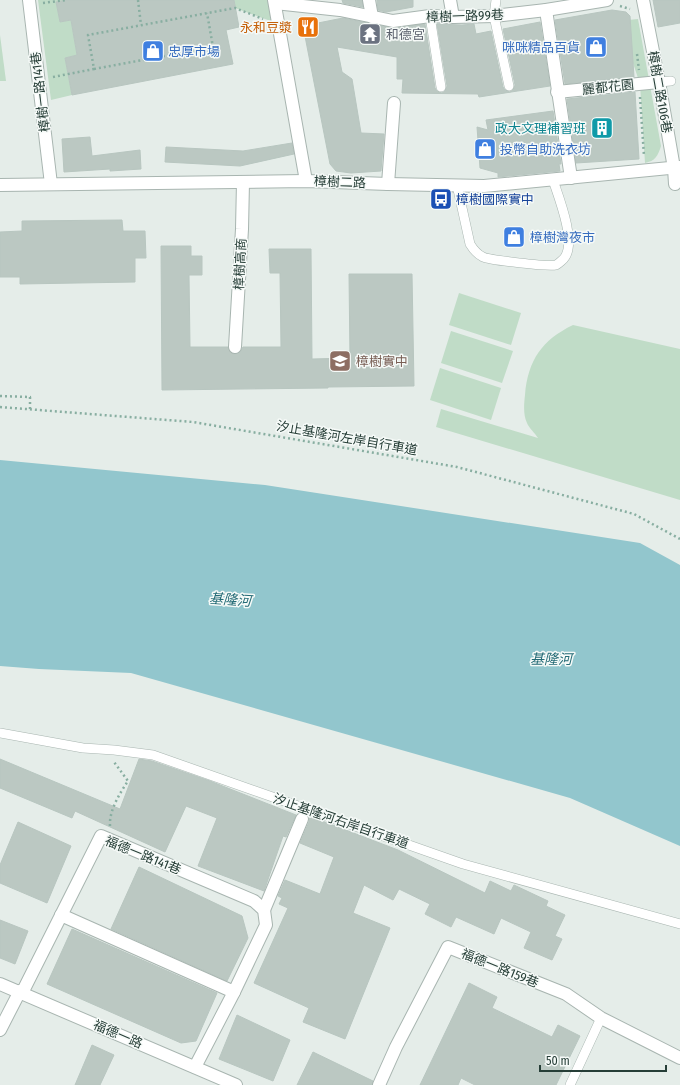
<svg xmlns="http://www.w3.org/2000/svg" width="680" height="1085" font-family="'Fira Sans Condensed','Noto Sans TC',sans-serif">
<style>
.green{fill:#c0dcc7}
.water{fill:#92c6cd}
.building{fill:#bbc8c2;stroke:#b8c6c0}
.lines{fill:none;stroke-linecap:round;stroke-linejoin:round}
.service-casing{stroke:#a8b5b0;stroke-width:10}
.pedestrian-casing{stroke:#a8b5b0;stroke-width:14}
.minor-casing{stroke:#a8b5b0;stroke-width:14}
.tertiary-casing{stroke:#a8b5b0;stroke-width:14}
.path{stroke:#88aea1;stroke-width:2.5;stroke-dasharray:2 3;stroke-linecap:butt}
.service{stroke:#fff;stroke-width:9}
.pedestrian{stroke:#fff;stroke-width:12}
.minor{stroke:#fff;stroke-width:12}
.tertiary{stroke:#fff;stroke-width:12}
.labels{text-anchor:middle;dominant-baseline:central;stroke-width:3;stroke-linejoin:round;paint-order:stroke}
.street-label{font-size:13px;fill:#263e37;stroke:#f6faf8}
.food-label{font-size:13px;fill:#c56008;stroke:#f6faf8;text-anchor:end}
.worship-label{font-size:13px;fill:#5b616d;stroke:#f6faf8;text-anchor:start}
.shop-label{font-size:13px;fill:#366cbe;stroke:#f6faf8;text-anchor:start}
.culture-label{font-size:13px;fill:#0d838f;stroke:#f6faf8;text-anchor:end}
.transit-label{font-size:13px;fill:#164399;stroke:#f6faf8;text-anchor:start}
.education-label{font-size:13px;fill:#785e54;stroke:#f6faf8;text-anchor:start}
.water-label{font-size:14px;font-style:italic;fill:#246b76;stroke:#f6faf8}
</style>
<rect width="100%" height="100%" fill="#e5ede9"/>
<g class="green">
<path d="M38,0h28l-10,2 4,20 11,-2 6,35 -12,3 7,37 -21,5z"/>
<path d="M234,0h41l4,24 -44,-16z"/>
<path d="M638,19l23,127c-3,10 -6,15 -16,17l-5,-79 -21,-63z"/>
<path d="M0,35l6,46h-6z"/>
<path d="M459,293l62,20 -10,32 -62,-20z"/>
<path d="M573,325l107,24v151l-244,-73 5,-18 97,29c-3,-5 -9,-10 -11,-15 -4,-8 -3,-19 -2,-28 3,-35 17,-55 48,-70z"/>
<path d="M451,331l62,20 -11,32 -61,-20z"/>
<path d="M440,368l61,20 -10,32 -61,-20z"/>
</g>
<path class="water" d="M0,460l265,25 375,58 40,22v281l-110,-48 -439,-125 -92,-4 -39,-3z"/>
<g class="building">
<path d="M66,0h168l5,27 -13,3 7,34 -161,31 -7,-37 12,-3 -6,-35 -11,2 -4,-20z"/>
<path d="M342,0h20l1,7 -20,-4z"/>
<path d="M377,0h36v7l-27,5 -8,-2z"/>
<path d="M653,0h27v23l-22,4z"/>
<path d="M612,10l14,2 4,4 4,61 -69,7 -10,-64z"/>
<path d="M343,18l49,10 33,-4 10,64 2,3 5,2 3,-2 2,-5 -10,-62 25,1 12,-1 2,10 15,-3 12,56 2,3 5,2 3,-2 2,-5 -12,-56 37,-7 10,64 -71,11 -1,-3 -76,-1 1,-14h-6v-22l-60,-10 5,25 10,7 9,54 23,1 -3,37 -30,2 -15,-2 -6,-7 -27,-138z"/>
<path d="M635,92l4,67 -63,4 -9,-64z"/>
<path d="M553,111l8,53h-2l1,7 -62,6v-4l-18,-5 -3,-41 11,3 -2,-10z"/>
<path d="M90,137l2,19 48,-6 1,19 -31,2v-2l-46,3 -2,-33z"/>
<path d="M292,143l2,11 -54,12 -75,-4 1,-15 77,4z"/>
<path d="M122,220l1,11h22l1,27h-11v24l-115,2v-7h-20v-45l22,-1v-10z"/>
<path d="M161,246h30v10h11v19h-13l1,72h38l3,6 3,1 5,-1 4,-6h38l-1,-74h-10l-1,-24h42l1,110 38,-1 -1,-84h63l2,112 -86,1v1l-166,2z"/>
<path d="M0,759l120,50 19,-50 13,2 58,20 86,34 -10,22 -3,-1 -19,55 -66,-25 19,-48 -31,-12 -21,46 -90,-41 -3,7 -72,-30z"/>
<path d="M309,816l89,34 87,43 5,-12 21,10 3,-6 34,16 -2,5 19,9 -10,21 7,3 -10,21 -28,-12 7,-16 -30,-14 -7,16 -38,-17 -5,10 -26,-13 5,-10 -31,-15 -6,11 -29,-15 -11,28 37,15 -45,111 -42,-17 6,-14 -55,-25 34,-75 -9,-4 3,-6 -4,-2 7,-16 35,14 14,-37 -34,-14 9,-21z"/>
<path d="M18,822l53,24 -24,57 -47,-20v-18z"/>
<path d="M139,867l103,49 6,22 -21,43 -116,-52z"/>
<path d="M0,920l28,11 -13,33 -15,-6z"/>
<path d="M72,929l145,64 -21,48 -15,2 -134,-59z"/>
<path d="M469,983l28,14 -5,11 60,29 6,-12 22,11 -24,49h-81l-14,-7 -3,7h-38z"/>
<path d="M237,1015l53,25 -17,41 -54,-22z"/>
<path d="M92,1045l22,10 -14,30h-25z"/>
<path d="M313,1052l60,29 -1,4h-75z"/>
</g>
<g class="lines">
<g class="service-casing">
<g id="service">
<path d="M496,0l-2,16 15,70"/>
<path d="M430,16l11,71"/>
<path d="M659,82l12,-1"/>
<path d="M457,185l13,59c3,5 7,10 13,13 6,3 66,10 73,8 2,-1 8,-6 9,-8 11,-16 -6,-59 -12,-77"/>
<path d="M0,733l83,15 31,2 39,5 310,109 217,60"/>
<path d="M570,1085l31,-67"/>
</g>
</g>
<g class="pedestrian-casing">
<g id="pedestrian">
<path d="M546,10l25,168"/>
<path d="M557,92l102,-10"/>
<path d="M235,347l7,-118 1,-47"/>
</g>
</g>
<g class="minor-casing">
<g id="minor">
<path d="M29,0l22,184"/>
<path d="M274,0l32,181"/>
<path d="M369,0l3,17"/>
<path d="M450,0l3,17"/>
<path d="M643,0l16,82 15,86 1,16"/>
<path d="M275,3l65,7 53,11 37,-5 23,1 41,-1 52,-6 61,-10"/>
<path d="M388,184l6,-81"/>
<path d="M264,910l38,-91"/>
<path d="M61,915l173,77"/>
<path d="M22,993l79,-157 153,65 10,9 2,15 -32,67 -39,75"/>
<path d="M0,1030l20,-39"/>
<path d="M379,1085l17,-38 52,-100 118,47 35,24 79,40"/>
</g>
</g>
<g class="tertiary-casing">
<g id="tertiary">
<path d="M0,185l306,-4 82,3 96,2 196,-19"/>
<path d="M0,984l236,101"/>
</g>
</g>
<g class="path">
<path d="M138,0l3,25"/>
<path d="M43,3l23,-3"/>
<path d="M620,6l10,3"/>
<path d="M637,54l2,16"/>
<path d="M94,69l119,-22 -6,-34"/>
<path d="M53,77l41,-8 -6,-34 147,-27 28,11"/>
<path d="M640,97l4,59"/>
<path d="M0,396l30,1v12"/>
<path d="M0,407l193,15 264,45 177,47 46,25"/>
<path d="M110,826c-1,-16 10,-33 18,-45l-14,-19"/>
</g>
<use href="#service" class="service"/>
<use href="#pedestrian" class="pedestrian"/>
<use href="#minor" class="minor"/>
<use href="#tertiary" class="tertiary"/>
</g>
<defs>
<g id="restaurant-square" transform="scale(1.15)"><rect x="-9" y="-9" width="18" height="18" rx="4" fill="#e8710a" stroke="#f6faf8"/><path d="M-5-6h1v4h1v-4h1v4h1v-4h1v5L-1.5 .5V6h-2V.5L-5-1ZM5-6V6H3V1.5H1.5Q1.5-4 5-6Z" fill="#fff"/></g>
<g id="temple-square" transform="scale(1.15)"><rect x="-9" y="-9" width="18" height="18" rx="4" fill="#6b7280" stroke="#f6faf8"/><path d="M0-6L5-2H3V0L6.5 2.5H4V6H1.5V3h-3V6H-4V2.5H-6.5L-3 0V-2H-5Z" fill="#fff"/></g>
<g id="shop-square" transform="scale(1.15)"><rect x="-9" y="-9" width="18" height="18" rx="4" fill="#3f7fe0" stroke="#f6faf8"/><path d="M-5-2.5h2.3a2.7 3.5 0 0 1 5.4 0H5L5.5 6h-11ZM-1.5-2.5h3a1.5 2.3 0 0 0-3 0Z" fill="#fff"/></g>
<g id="building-square" transform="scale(1.15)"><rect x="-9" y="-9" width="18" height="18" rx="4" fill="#0f9aa8" stroke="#f6faf8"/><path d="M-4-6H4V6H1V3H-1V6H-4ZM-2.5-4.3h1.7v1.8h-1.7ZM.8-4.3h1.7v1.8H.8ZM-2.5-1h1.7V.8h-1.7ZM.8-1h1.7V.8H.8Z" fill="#fff"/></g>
<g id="bus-square" transform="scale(1.15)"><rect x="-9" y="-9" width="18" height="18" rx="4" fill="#1a4fb4" stroke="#f6faf8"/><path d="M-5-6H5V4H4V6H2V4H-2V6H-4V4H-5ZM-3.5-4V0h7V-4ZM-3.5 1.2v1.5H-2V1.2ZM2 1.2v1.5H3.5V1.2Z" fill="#fff"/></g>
<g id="school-square" transform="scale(1.15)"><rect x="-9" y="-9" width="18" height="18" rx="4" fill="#8d6e63" stroke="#f6faf8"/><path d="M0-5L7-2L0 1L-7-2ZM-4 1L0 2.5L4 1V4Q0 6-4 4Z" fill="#fff"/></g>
</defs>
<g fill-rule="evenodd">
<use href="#restaurant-square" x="308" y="27"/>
<use href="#temple-square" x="370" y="34"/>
<use href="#shop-square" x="596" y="47"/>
<use href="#shop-square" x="153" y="51"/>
<use href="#building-square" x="602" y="128"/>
<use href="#shop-square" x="485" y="149"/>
<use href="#bus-square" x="441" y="199"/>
<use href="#shop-square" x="514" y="237"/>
<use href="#school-square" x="340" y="361"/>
</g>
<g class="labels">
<g class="street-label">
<text transform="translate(465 16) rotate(-2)">樟樹一路99巷</text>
<text transform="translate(608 87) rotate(-6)">麗都花園</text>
<text transform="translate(40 92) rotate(-97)">樟樹一路141巷</text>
<text transform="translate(660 92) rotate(80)">樟樹二路106巷</text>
<text transform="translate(340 182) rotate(2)">樟樹二路</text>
<text transform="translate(240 264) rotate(-87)">樟樹高商</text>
<text transform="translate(347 438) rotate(10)">汐止基隆河左岸自行車道</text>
<text transform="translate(341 821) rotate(19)">汐止基隆河右岸自行車道</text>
<text transform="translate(143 855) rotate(22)">福德一路141巷</text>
<text transform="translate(500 968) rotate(22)">福德一路159巷</text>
<text transform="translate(118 1034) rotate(23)">福德一路</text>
</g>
<g class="food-label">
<text x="292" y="27">永和豆漿</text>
</g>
<g class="worship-label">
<text x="386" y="34">和德宮</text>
</g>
<g class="shop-label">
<text x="580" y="47" text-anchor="end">咪咪精品百貨</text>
<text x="168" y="51">忠厚市場</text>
<text x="500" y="149">投幣自助洗衣坊</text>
<text x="530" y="237">樟樹灣夜市</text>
</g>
<g class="culture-label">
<text x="586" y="128">政大文理補習班</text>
</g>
<g class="transit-label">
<text x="456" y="199">樟樹國際實中</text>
</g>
<g class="education-label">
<text x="356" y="361">樟樹實中</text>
</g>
<g class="water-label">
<text transform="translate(230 600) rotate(4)">基隆河</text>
<text x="551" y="659">基隆河</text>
</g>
</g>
<path d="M540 1065v6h126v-6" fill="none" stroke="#263e37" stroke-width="2"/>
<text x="546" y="1065" font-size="12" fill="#263e37" stroke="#f6faf8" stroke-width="3" paint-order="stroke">50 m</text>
</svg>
